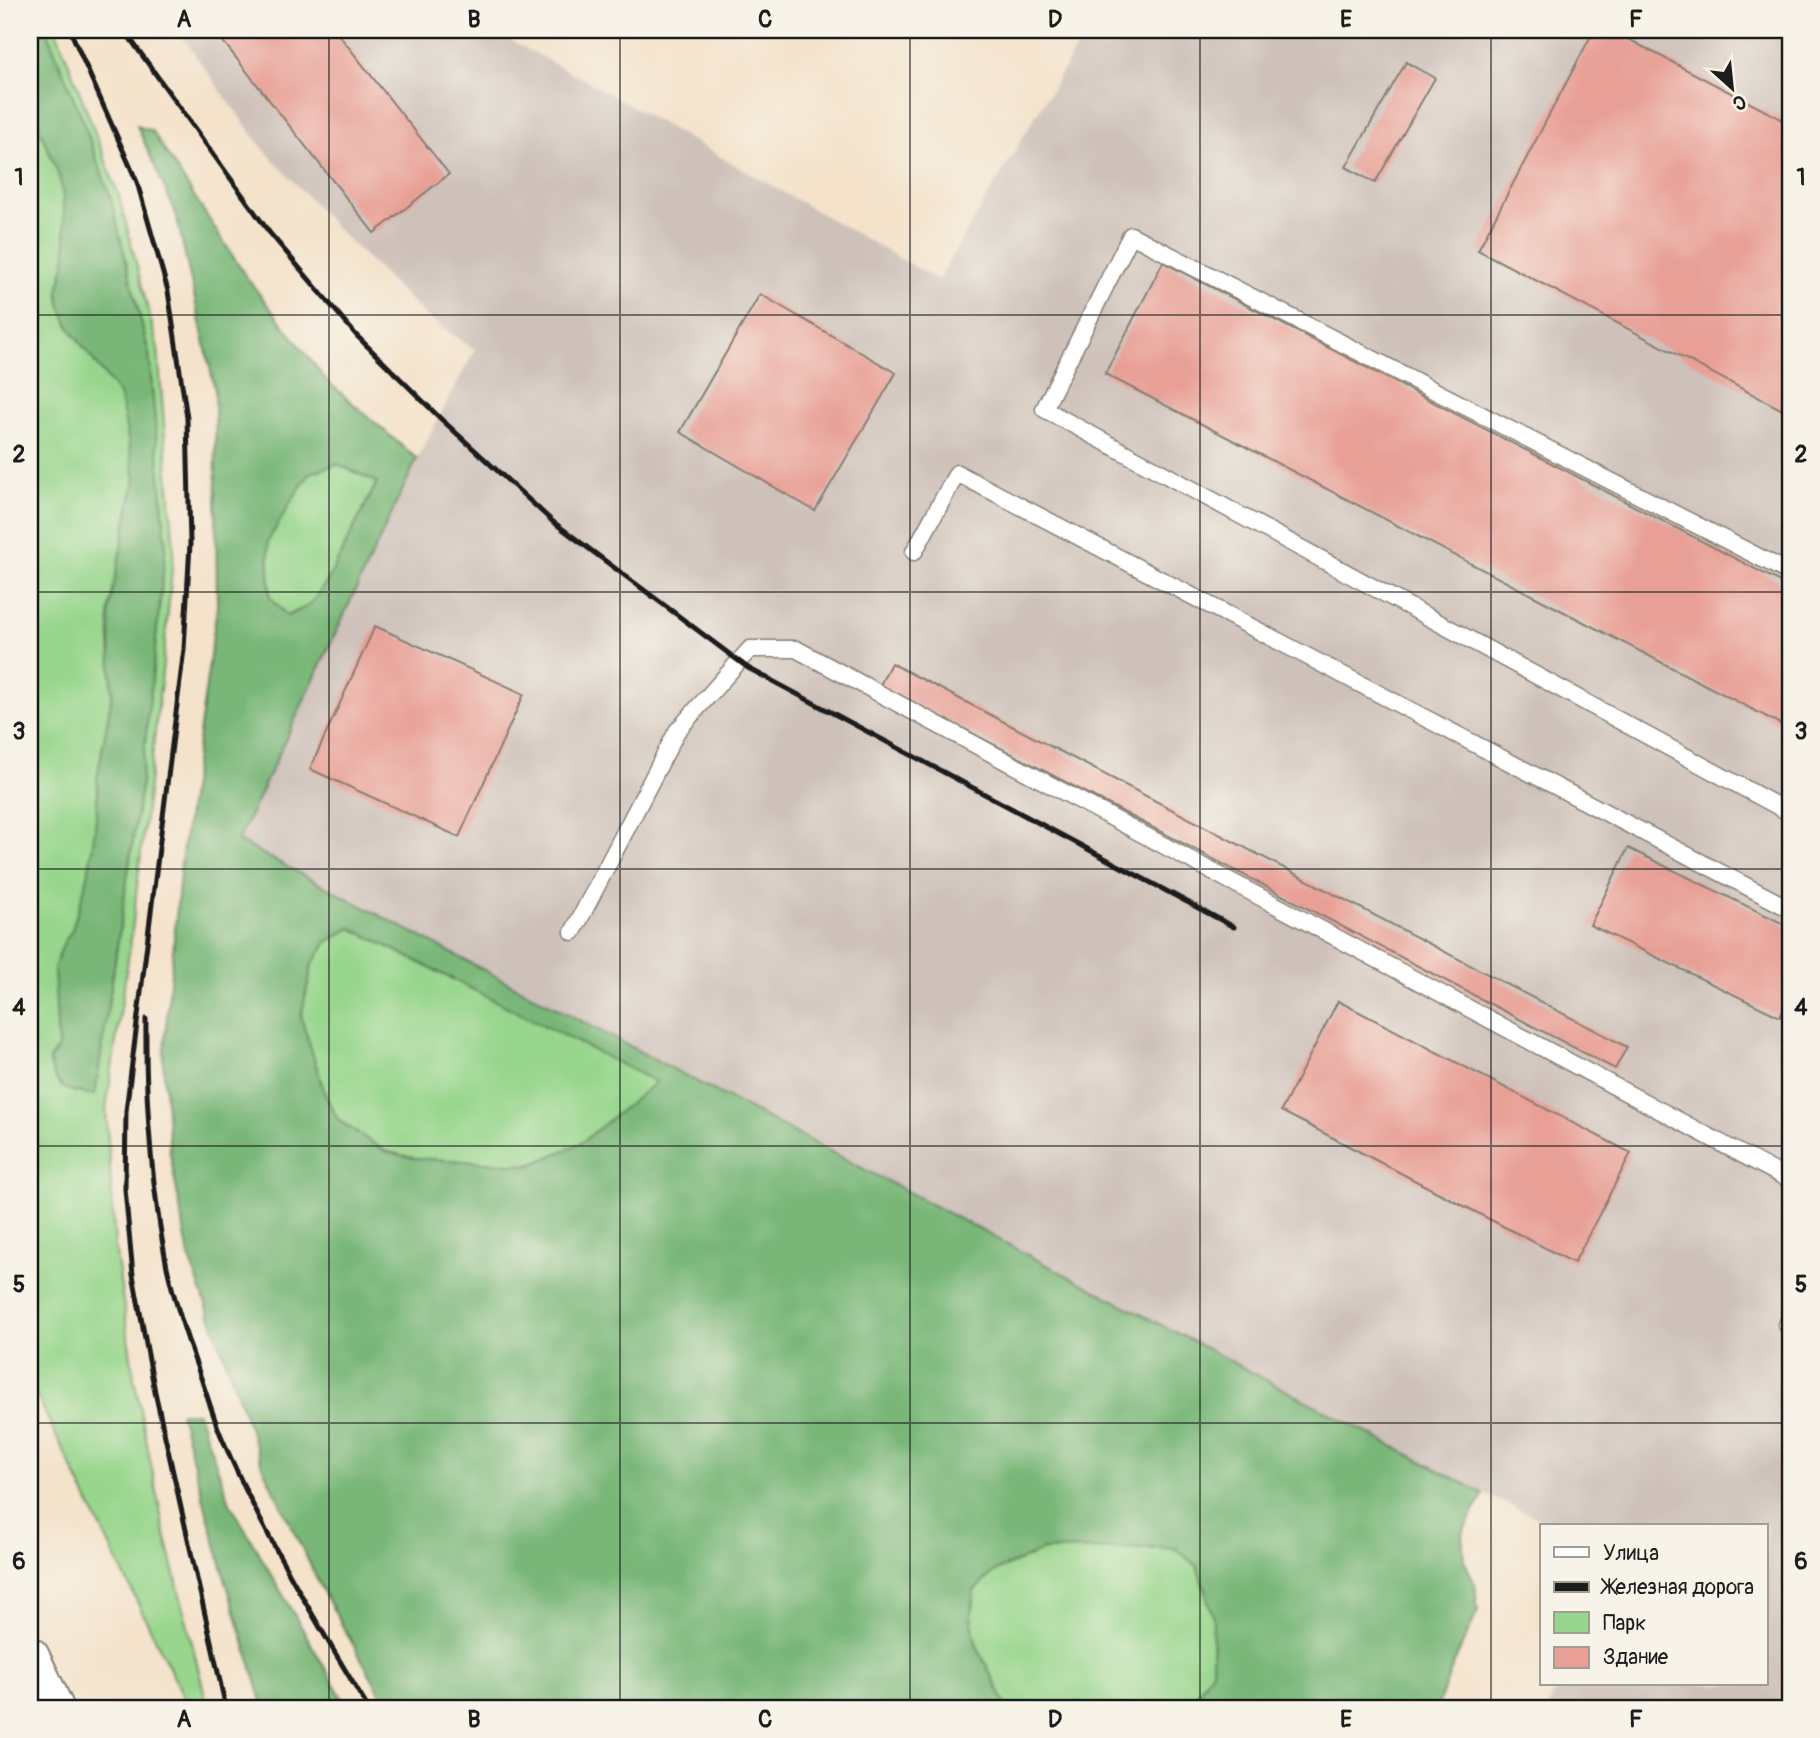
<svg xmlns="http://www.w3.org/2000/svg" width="1820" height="1738" font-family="Pangolin,sans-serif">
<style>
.industrial{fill:#cec1ba}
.green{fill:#97d68c;stroke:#5a7954;stroke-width:2}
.forest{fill:#79b778;stroke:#4a6a4a;stroke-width:2;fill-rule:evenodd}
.building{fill:#e89f95}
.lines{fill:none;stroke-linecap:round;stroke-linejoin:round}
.service-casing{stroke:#887f73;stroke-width:19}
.tertiary-casing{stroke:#887f73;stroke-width:42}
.service{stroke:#fff;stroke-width:16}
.tertiary{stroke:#fff;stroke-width:38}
.rail{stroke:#1c1c1c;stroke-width:5}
.grid{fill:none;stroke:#1c1c1c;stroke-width:2;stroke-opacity:0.55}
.neatline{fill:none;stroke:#1c1c1c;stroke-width:2.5}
.grid-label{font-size:23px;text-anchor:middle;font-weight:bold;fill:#1c1c1c}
</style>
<rect width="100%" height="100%" fill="#f7f3e8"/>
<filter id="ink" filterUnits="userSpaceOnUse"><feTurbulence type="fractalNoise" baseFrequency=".0143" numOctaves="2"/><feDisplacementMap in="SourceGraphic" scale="14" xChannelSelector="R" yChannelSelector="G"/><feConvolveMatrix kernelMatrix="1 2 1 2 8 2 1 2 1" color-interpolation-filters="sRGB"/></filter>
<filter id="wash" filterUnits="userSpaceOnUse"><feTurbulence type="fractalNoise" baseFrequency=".00686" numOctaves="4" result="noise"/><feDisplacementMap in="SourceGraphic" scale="28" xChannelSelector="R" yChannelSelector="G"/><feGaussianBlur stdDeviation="1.57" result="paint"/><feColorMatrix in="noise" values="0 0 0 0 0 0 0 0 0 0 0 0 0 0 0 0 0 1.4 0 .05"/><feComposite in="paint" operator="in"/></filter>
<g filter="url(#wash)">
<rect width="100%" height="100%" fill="#f4e2ca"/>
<path class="industrial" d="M177,30h314l94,50 353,200 149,-250h703v1678h-242l8,-24h210v-158h-210l-72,-32 -1247,-653 180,-382 58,-109 -49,-34 -89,-87 -77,-84z"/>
<g class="green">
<path d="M30,30h26l63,166 39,153 16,200 -11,114 -32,276 -25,170 9,137 19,132 30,152 44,178h-19l-159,-326z"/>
<path d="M337,464l40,18 -49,98 -18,25 -23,11 -17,-19 -2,-56 27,-46 15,-22z"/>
<path d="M351,928l306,154 -76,61 -50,22 -118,-7 -28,-7 -47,-31 -12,-23 -25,-80 11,-53 15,-22z"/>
<path d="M1175,1548l22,18 16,50 -1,55 -17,26 -21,11h-167l-31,-64 -5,-27 3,-26 19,-19 51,-22z"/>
</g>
<g class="forest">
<path d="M30,30h16l36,88 29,81 38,155 17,190 -26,249 -45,302c-30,-4 -39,-4 -46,-36l9,-11 -4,-80 10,-26 8,-12 16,-54 7,-47 3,-37 -1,-13 15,-85 -3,-84 26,-132 -15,-82 -50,-67 -10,-25 -2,-13 7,-28 1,-14 -3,-52 -3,-17 -4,-12 -26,-61z"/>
<path d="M137,126l15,5 95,147 80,103 90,78 -179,382 1246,653 -22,39 2,27 11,24 3,27 -24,52 -17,45h-263l21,-11 17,-26 1,-55 -16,-50 -22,-18 -131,2 -51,22 -19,19 -3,26 5,27 31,64h-618l-65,-115 -60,-123 -75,-214 -19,-102 -7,-94 18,-198 36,-255 -2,-217 -39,-176zM337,464l40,18 -49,98 -18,25 -23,11 -17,-19 -2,-56 27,-46 15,-22zM351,928l305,154 -75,61 -50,22 -118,-7 -28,-7 -47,-31 -12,-23 -25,-80 11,-53 15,-22z"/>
<path d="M180,1413h18l32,90 118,205h-84l-39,-130z"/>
</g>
<g id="blocks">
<g class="building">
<path d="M214,30h121l114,144 -75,59z"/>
<path d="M1594,30h17l179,94v290l-312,-164z"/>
<path d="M1406,62l29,16 -60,105 -29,-16z"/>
<path d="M1163,262l627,325v142l-685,-355z"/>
<path d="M760,294l136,79 -81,138 -135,-79z"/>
<path d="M375,626l149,68 -65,143 -149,-68z"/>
<path d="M891,663l736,384 -12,22 -735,-384z"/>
<path d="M1628,848l162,79v69l-10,21 -190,-92z"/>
<path d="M1338,1001l293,152 -57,110 -293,-152z"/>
</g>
</g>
</g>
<g filter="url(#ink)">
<use href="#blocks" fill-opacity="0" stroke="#887f73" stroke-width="2"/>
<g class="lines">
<g class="service-casing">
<g id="service">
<path d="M914,552l43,-79 833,436"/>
<path d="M1790,573l-659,-338 -87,174 746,404"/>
<path d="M573,932l104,-201 73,-82h46l994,531"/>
<path d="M1790,1318l-3,7 3,1"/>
</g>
</g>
<g class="tertiary-casing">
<path id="tertiary" d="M30,1657l24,51"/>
</g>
<use href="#service" class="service"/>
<use href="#tertiary" class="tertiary"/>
<g class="rail">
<path d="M70,30l67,152 31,109 19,127 3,126 -6,105 -58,462 -1,78 8,86 22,117 71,316"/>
<path d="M124,30l145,202 88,104 83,82 112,103 196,147 486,259"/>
<path d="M146,1019c-1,83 5,166 21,248 8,37 21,75 34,111 7,20 13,41 21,60 40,94 93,182 146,270"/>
</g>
</g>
</g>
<path class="grid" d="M329,30v1678M620,30v1678M910,30v1678M1200,30v1678M1491,30v1678M30,315h1760M30,592h1760M30,869h1760M30,1146h1760M30,1423h1760"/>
<rect width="1820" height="1738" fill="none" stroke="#f7f3e8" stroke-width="77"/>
<rect x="1540" y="1524" width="228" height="161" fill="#f7f3e8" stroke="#9f9d96" stroke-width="2"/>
<rect x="1554" y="1547" width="35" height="10" fill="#ffffff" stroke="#9f9d96" stroke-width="2"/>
<text x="1603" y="1560" font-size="21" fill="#1c1c1c">Улица</text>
<rect x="1554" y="1582" width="35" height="10" fill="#1c1c1c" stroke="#9f9d96" stroke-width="2"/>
<text x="1603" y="1594" font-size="21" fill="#1c1c1c">Железная дорога</text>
<rect x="1554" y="1612" width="35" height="21" fill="#97d68c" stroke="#9f9d96" stroke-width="2"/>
<text x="1603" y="1630" font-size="21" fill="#1c1c1c">Парк</text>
<rect x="1554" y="1647" width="35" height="21" fill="#e89f95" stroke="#9f9d96" stroke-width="2"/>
<text x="1603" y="1664" font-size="21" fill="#1c1c1c">Здание</text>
<g transform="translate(1732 88) rotate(153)" stroke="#f7f3e8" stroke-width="5" paint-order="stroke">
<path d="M0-5L12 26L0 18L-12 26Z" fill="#1c1c1c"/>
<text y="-10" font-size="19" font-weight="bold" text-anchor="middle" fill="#1c1c1c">С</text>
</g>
<rect x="38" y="38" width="1744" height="1662" class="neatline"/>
<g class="grid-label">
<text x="184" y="27">A</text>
<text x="474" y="27">B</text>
<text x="765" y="27">C</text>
<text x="1055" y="27">D</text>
<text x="1346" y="27">E</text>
<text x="1636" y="27">F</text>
<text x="19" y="185">1</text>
<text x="1801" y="185">1</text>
<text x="19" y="462">2</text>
<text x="1801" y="462">2</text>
<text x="19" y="739">3</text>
<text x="1801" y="739">3</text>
<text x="19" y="1015">4</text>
<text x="1801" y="1015">4</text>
<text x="19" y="1292">5</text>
<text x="1801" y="1292">5</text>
<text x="19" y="1569">6</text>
<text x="1801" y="1569">6</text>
<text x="184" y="1727">A</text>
<text x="474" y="1727">B</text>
<text x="765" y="1727">C</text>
<text x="1055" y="1727">D</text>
<text x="1346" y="1727">E</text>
<text x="1636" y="1727">F</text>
</g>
</svg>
